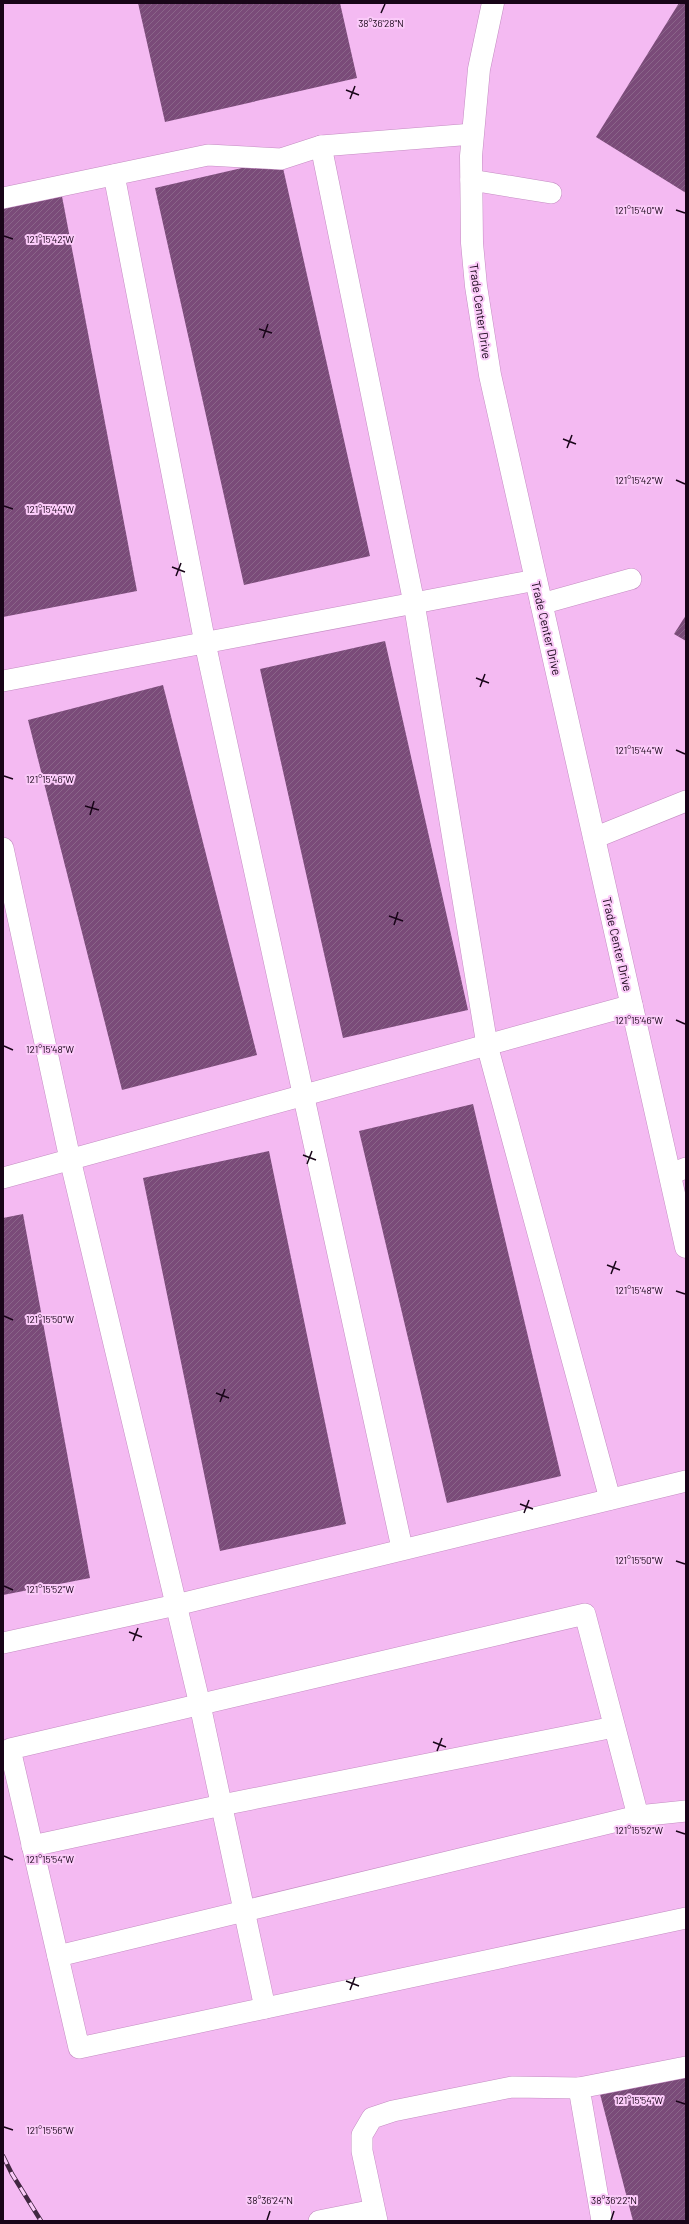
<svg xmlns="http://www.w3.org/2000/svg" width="689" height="2224" font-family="Barlow,sans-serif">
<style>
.building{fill:url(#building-hatch)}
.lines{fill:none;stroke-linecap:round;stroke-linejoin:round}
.service-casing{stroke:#c48cc2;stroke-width:22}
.tertiary-casing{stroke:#c48cc2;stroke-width:23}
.service{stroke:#fff;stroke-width:21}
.tertiary{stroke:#fff;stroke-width:22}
.rail-casing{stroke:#412741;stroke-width:4.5}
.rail{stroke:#fbcbf9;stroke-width:3;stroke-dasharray:9;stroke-linecap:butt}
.ticks{fill:none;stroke:#180518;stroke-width:1.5}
.labels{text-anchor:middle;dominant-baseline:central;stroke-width:4;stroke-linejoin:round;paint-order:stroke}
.street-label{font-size:12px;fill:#180518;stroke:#fbcbf9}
.ticks-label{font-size:10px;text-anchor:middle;fill:#180518;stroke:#fbcbf9;stroke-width:4;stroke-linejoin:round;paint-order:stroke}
</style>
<defs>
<pattern id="building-hatch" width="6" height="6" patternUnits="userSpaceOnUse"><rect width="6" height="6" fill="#7a4b79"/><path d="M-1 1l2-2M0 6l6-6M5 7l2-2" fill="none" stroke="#8a6589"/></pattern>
</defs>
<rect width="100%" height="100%" fill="#f4baf2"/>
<g class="building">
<path d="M138,3h202l17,75 -192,44z"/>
<path d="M679,3h7v190l-90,-56z"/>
<path d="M281,159l89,397 -126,29 -89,-397z"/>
<path d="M61,191l76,400 -134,26v-415z"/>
<path d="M686,615v26l-12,-7z"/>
<path d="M385,641l83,369 -125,28 -83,-369z"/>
<path d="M163,685l94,370 -135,35 -94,-370z"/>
<path d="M473,1104l88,372 -114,27 -88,-372z"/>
<path d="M269,1151l77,373 -126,27 -77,-373z"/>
<path d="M23,1214l67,364 -87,17v-377z"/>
<path d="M686,2071v150h-53l-33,-127z"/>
</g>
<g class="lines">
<g class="service-casing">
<g id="service">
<path d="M321,146l93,457 73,442 123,454"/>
<path d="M114,175l91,468 197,905"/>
<path d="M471,180l80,13"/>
<path d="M3,198l205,-43 73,4 40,-13 152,-12"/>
<path d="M541,604l90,-25"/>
<path d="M3,681l533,-101"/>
<path d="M594,838l92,-37"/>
<path d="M3,848l67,311 130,546 65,303"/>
<path d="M670,1174l16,-6"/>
<path d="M3,1178l629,-173"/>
<path d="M3,1643l173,-38 510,-124"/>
<path d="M638,1816l-53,-202 -575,135 69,299 607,-130"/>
<path d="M32,1846l190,-41 392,-78"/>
<path d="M58,1956l580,-140 48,-5"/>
<path d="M319,2221l55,-11"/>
<path d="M377,2221l-15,-70v-16l10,-17 21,-7 119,-24 67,1"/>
<path d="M602,2221l-23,-133 107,-21"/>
</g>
</g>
<g class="tertiary-casing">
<path id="tertiary" d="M493,3l-14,66 -8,87 1,87 4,43 14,89 196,872"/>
</g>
<use href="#service" class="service"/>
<use href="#tertiary" class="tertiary"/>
<g class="rail-casing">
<path id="rail" d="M3,2156l9,18 29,47"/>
</g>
<use href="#rail" class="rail"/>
</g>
<path class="ticks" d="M381,13l4,-9M346,90l13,5M350,99l5,-13M676,210l9,3M4,236l9,3M259,329l13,4M263,338l5,-14M563,439l13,5M567,448l5,-13M676,480l9,4M4,506l9,3M172,567l13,5M176,576l5,-13M476,678l13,5M480,687l5,-13M676,750l9,4M4,776l9,3M85,806l14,4M90,815l4,-14M389,916l14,5M394,925l4,-13M676,1020l9,4M4,1046l9,4M303,1155l13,5M307,1164l5,-13M607,1265l13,5M611,1274l5,-13M676,1291l9,3M4,1316l9,4M216,1393l13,5M220,1402l5,-13M520,1504l13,5M524,1513l5,-13M676,1561l9,3M4,1586l9,4M129,1632l13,5M133,1641l5,-13M433,1742l13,5M437,1751l5,-13M676,1831l9,3M4,1856l9,4M346,1981l13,5M350,1990l5,-13M676,2101l9,3M4,2127l9,3M267,2220l3,-9M611,2220l3,-9"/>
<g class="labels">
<g class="street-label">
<text transform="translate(481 311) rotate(82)">Trade Center Drive</text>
<text transform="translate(547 628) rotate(77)">Trade Center Drive</text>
<text transform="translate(618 944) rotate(77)">Trade Center Drive</text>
</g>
</g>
<g class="ticks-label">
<text x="381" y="27">38°36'28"N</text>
<text x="639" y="214">121°15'40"W</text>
<text x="50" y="243">121°15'42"W</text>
<text x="639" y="484">121°15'42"W</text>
<text x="50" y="513">121°15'44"W</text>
<text x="639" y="754">121°15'44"W</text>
<text x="50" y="783">121°15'46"W</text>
<text x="639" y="1024">121°15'46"W</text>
<text x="50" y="1053">121°15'48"W</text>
<text x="639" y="1294">121°15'48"W</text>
<text x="50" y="1323">121°15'50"W</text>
<text x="639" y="1564">121°15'50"W</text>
<text x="50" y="1593">121°15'52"W</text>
<text x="639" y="1834">121°15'52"W</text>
<text x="50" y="1863">121°15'54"W</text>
<text x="639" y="2104">121°15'54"W</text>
<text x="50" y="2134">121°15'56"W</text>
<text x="270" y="2204">38°36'24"N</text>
<text x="614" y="2204">38°36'22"N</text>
</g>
<rect width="689" height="2224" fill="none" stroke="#180518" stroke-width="8"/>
</svg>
